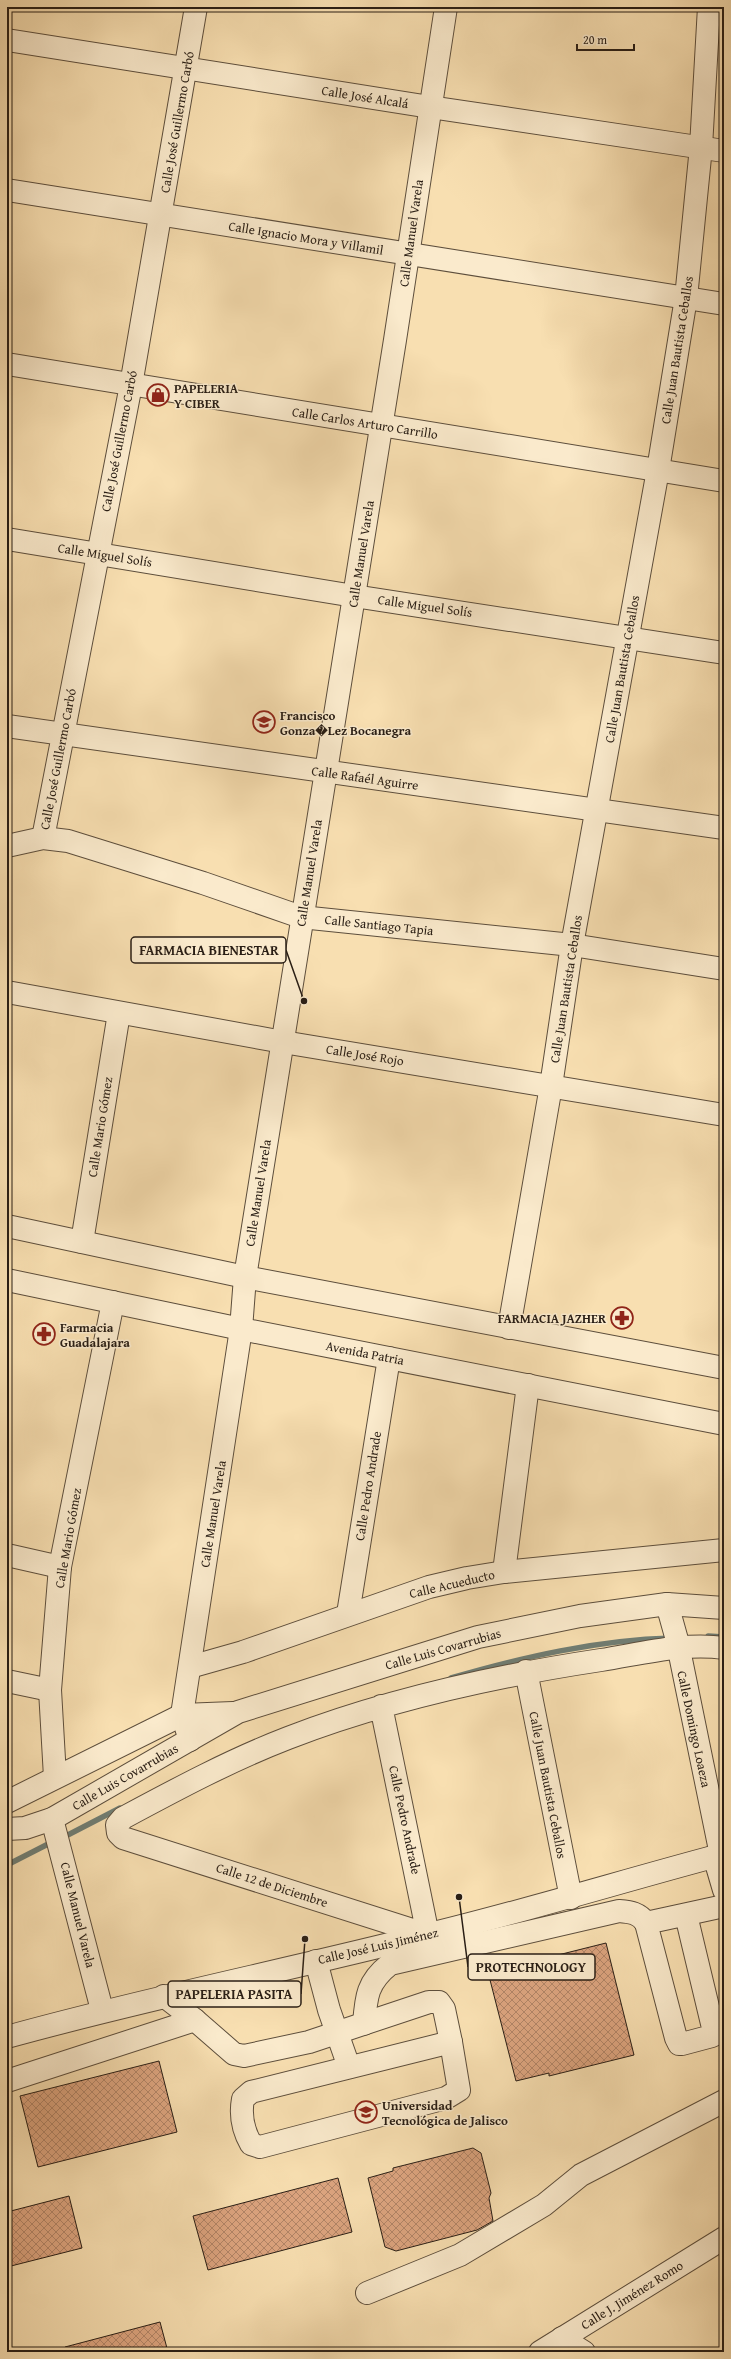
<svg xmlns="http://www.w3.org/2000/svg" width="731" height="2359" font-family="'Gentium Book Plus',serif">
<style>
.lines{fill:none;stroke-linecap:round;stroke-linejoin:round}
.stream{stroke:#707d73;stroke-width:5.5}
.building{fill:url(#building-cross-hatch);stroke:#291e15}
.minor-casing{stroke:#5d4e3c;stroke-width:24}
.minor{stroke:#faeacc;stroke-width:22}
.labels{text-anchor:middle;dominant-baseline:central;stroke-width:3;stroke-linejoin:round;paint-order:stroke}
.street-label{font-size:13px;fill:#291e15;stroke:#faeacc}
.poi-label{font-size:13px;font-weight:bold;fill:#291e15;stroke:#faeacc;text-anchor:start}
.leader{fill:none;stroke:#291e15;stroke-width:1.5}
.callout-dot{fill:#291e15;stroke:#faeacc;stroke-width:1.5}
.callout{fill:#faeacc;stroke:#291e15;stroke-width:1.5}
.callout-label{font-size:14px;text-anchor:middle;font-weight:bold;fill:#291e15}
</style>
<defs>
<pattern id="building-cross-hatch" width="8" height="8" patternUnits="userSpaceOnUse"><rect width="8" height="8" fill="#dca47f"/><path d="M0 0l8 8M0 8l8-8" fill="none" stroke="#b28567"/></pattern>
</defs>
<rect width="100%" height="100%" fill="#f8dfb1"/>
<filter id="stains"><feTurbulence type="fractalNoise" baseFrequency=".005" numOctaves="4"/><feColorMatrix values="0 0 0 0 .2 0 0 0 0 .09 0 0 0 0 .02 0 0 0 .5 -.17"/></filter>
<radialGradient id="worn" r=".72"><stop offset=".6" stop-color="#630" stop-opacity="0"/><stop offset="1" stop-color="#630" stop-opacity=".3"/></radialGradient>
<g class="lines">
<g class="stream">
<path d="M708,1636l16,1"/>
<path d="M451,1678c72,-21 146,-38 221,-40"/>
<path d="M62,1838l58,-30"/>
<path d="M7,1865l47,-24"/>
</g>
</g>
<g class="building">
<path d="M606,1943l28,112 -85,21v-3l-33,8 -27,-105 34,-8 -1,-4z"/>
<path d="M159,2061l18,71 -139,35 -18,-71z"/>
<path d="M473,2148l8,5 10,40 -2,5 4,23 -16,9 -81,21 -11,-4 -17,-69 25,-7v-3z"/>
<path d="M338,2178l14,54 -144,38 -15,-54z"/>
<path d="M69,2196l13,52 -75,19v-55z"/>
<path d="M160,2322l8,30h-102l-1,-5z"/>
</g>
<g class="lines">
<g class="minor-casing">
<g id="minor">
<path d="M7,40l423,67 294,44"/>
<path d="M7,190l717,114"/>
<path d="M7,364l717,117"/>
<path d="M7,539l347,57 370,57"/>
<path d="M7,726l717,102"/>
<path d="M43,838l88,-453 65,-378"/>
<path d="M7,846l36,-8 25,3 135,42 98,34 271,28 152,24"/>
<path d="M7,992l276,50 441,73"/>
<path d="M7,1226l238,51 479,91"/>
<path d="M82,1242l37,-229"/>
<path d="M7,1280l234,49 483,95"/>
<path d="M509,1328l42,-242 21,-141 86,-475 28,-172 15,-151 8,-140"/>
<path d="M7,1555l53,12"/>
<path d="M504,1572l24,-187"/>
<path d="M667,1604l10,36 44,215"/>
<path d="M348,1614l41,-256"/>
<path d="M190,1667l53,-15 186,-65 38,-9 37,-6 220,-22"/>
<path d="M526,1671l45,227"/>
<path d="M7,1681l43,9"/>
<path d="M381,1706l47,229 -305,-97 -5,-5 -1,-8 6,-7c54,-29 108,-58 165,-80 101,-39 207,-62 313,-78 39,-6 83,-18 123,-12"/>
<path d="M190,1740l-8,-25 59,-386 4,-52 150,-937 51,-333"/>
<path d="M55,1777l-5,-87 10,-123 53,-265"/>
<path d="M7,1802l175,-87 51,-2"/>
<path d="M52,1819l50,191"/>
<path d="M7,1829l18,-1 27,-9 186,-107 240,-75 102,-21 87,-12 57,4"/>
<path d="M714,1856l10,34"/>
<path d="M686,1915l28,117 -2,4 -30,8h-3l-3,-6 -30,-115 78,-17"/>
<path d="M316,1961l13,49 20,57"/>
<path d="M164,1996l31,24 39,34 10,2 65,-14 120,-40h10l5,7 7,33"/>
<path d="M364,2024c2,-27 3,-42 26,-60l229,-53c12,1 20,2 27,12"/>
<path d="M7,2037c140,-39 282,-67 423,-103 99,-24 196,-54 294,-80"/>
<path d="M451,2042l8,48 -13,8 -186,49 -9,-3c-8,-14 -11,-29 -8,-45l8,-7z"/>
<path d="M7,2081l188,-61"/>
<path d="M367,2293l93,-38 84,-50 37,-30 143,-74"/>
<path d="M562,2338l22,14"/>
<path d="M540,2352l184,-114"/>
</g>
</g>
<use href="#minor" class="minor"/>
</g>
<defs>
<g id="shop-ring" transform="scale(1.15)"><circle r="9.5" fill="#faeacc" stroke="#8f2418" stroke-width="1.5"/><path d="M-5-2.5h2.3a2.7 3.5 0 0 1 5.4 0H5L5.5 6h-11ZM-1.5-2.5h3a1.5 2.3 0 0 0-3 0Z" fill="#8f2418"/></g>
<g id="school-ring" transform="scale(1.15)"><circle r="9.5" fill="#faeacc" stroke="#8f2418" stroke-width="1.5"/><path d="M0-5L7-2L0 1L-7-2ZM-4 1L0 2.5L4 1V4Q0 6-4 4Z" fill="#8f2418"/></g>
<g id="pharmacy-ring" transform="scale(1.15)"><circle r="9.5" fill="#faeacc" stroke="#8f2418" stroke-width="1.5"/><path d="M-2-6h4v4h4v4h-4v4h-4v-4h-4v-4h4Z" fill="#8f2418"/></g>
<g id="university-ring" transform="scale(1.15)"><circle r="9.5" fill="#faeacc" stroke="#8f2418" stroke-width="1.5"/><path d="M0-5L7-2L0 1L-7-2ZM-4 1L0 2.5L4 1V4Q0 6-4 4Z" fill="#8f2418"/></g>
</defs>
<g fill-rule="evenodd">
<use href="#shop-ring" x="158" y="395"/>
<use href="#school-ring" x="264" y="722"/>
<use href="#pharmacy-ring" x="622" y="1318"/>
<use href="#pharmacy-ring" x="44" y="1334"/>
<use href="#university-ring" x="366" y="2112"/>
</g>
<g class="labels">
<g class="street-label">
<text transform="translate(365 97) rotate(9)">Calle José Alcalá</text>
<text transform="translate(177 122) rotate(-80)">Calle José Guillermo Carbó</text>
<text transform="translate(411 233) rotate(-82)">Calle Manuel Varela</text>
<text transform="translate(306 238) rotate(9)">Calle Ignacio Mora y Villamil</text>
<text transform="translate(677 350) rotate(-81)">Calle Juan Bautista Ceballos</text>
<text transform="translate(365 423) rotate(9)">Calle Carlos Arturo Carrillo</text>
<text transform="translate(119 441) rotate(-79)">Calle José Guillermo Carbó</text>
<text transform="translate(361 554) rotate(-81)">Calle Manuel Varela</text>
<text transform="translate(105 555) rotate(9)">Calle Miguel Solís</text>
<text transform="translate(425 606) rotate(8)">Calle Miguel Solís</text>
<text transform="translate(622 669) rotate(-80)">Calle Juan Bautista Ceballos</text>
<text transform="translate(58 759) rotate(-79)">Calle José Guillermo Carbó</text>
<text transform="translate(365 778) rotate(8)">Calle Rafaél Aguirre</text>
<text transform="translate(309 873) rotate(-81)">Calle Manuel Varela</text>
<text transform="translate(379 925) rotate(6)">Calle Santiago Tapia</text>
<text transform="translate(566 989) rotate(-81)">Calle Juan Bautista Ceballos</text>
<text transform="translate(365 1055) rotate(9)">Calle José Rojo</text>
<text transform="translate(100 1127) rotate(-81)">Calle Mario Gómez</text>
<text transform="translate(258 1193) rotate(-81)">Calle Manuel Varela</text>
<text transform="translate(365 1353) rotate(11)">Avenida Patria</text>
<text transform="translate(368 1486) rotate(-81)">Calle Pedro Andrade</text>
<text transform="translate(213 1514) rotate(-81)">Calle Manuel Varela</text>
<text transform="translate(68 1538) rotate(-80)">Calle Mario Gómez</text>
<text transform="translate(452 1584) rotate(-13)">Calle Acueducto</text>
<text transform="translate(443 1649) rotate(-16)">Calle Luis Covarrubias</text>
<text transform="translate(694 1729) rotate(78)">Calle Domingo Loaeza</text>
<text transform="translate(125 1777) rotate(-30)">Calle Luis Covarrubias</text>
<text transform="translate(548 1785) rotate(79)">Calle Juan Bautista Ceballos</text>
<text transform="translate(405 1820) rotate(78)">Calle Pedro Andrade</text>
<text transform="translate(272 1885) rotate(18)">Calle 12 de Diciembre</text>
<text transform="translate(78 1915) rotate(76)">Calle Manuel Varela</text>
<text transform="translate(378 1946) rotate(-13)">Calle José Luis Jiménez</text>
<text transform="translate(632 2295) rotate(-32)">Calle J. Jiménez Romo</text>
</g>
<g class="poi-label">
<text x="174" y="388">PAPELERIA<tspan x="174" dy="15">Y CIBER</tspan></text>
<text x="280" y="715">Francisco<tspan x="280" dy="15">Gonza�Lez Bocanegra</tspan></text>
<text x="606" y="1318" text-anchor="end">FARMACIA JAZHER</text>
<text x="60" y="1327">Farmacia<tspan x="60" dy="15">Guadalajara</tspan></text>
<text x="382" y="2105">Universidad<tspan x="382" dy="15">Tecnológica de Jalisco</tspan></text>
</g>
</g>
<path class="leader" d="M304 1001L286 950M459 1897L468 1967M305 1939L301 1994"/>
<g class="callout-dot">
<circle cx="304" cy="1001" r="4"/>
<circle cx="459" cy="1897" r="4"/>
<circle cx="305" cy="1939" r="4"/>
</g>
<g class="callout">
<rect x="131" y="937" width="155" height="26" rx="4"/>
<rect x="468" y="1954" width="127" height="26" rx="4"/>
<rect x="168" y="1981" width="133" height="26" rx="4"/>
</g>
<g class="callout-label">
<text x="209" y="955">FARMACIA BIENESTAR</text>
<text x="531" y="1972">PROTECHNOLOGY</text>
<text x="234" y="1999">PAPELERIA PASITA</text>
</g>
<rect width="731" height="2359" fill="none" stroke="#f8dfb1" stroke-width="24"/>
<rect x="8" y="8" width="715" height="2343" fill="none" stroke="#291e15" stroke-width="2"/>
<rect x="12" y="12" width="707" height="2335" fill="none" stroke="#291e15"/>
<path d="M577 44v6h57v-6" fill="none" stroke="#291e15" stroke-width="2"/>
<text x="583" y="44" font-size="12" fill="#291e15" stroke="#faeacc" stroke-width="3" paint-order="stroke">20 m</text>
<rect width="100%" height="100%" filter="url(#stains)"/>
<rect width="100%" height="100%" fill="url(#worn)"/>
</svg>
